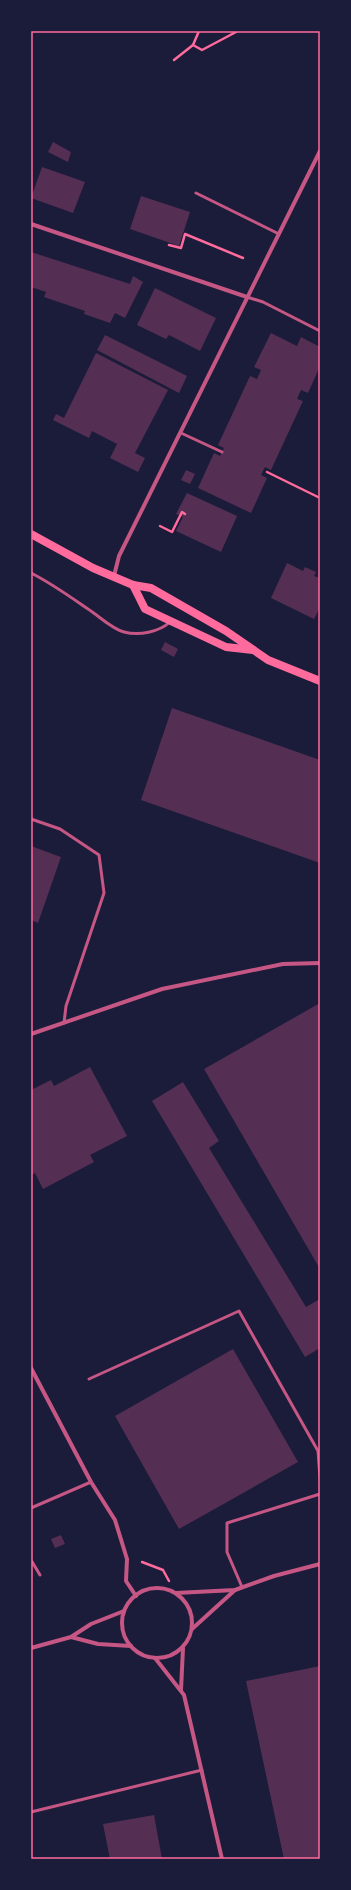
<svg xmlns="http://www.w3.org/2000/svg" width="351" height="1890" font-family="'Source Serif 4',serif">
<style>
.building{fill:#542f53}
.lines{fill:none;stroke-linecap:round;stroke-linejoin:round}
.path{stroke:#ff6b9d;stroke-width:2.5}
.service{stroke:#c65784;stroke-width:3}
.minor{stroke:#c65784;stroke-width:4}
.secondary{stroke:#ff6b9d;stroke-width:8}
.neatline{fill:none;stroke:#ff6b9d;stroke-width:1.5}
</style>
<rect width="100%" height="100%" fill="#1b1b3a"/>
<g class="building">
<path d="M53,142l18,10 -3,10 -20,-10z"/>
<path d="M42,167l43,15 -12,31 -42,-15z"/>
<path d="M141,196l49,16 -11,34 -49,-17z"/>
<path d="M31,252l99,32 3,-8 10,6 -18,36 -10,-5 -5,10 -26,-9 1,-3 -41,-14 2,-5 -15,-5z"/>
<path d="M155,288l61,30 -16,33 -31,-16 -3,4 -29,-14z"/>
<path d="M271,333l26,13 4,-9 19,10 -2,9 2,1v9l-12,27 -7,-3 -4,9 6,2 -32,69 -6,-3 -4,8 6,3 -16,35 -53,-25 16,-35 6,3 4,-8 -6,-3 32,-69 7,3 4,-9 -7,-3z"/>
<path d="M105,335l82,41 -8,17 -82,-43z"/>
<path d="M96,353l72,37 -33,63 10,5 -7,14 -28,-14 7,-14 -25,-13 -3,7 -36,-18 3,-6 8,4z"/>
<path d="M186,470l9,4 -5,10 -9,-4z"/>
<path d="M187,493l50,23 -16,36 -45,-21 7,-14 -7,-3z"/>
<path d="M287,563l16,8 2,-4 11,5 -2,4 6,2v29l-6,12 -43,-21z"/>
<path d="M165,642l13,7 -4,8 -13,-7z"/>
<path d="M172,708l148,52v103l-179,-63z"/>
<path d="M31,846l30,11 -23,66 -7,-3z"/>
<path d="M320,1003v266l-116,-200z"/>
<path d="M90,1067l37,69 -37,19 4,7 -51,27 -8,-16 -4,2v-85l20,-10 3,6z"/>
<path d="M183,1082l36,59 -10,7 97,159 14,-8v49l-15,9 -153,-256z"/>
<path d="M233,1349l65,113 -119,67 -64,-113z"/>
<path d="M61,1535l4,9 -10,4 -4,-9z"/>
<path d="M320,1666v193h-36l-38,-178z"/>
<path d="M154,1815l8,44h-52l-7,-35z"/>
</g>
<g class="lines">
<g class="path">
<path d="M193,45l6,-14"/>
<path d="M174,60l19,-15 9,5 34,-18"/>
<path d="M169,245l12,3 4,-14 58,24"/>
<path d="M267,472l53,26"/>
<path d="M160,526l12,6 10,-20 3,2"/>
<path d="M142,1562l21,8 6,11"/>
</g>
<g class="service">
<path d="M196,193l83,41"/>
<path d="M247,297l16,5 57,29"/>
<path d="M181,433l41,19"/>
<path d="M31,573c20,10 38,23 57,36 11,7 24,20 36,23 15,4 35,0 46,-10"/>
<path d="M31,819l29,10 39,26 5,38 -38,113 -2,17"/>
<path d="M89,1379l150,-68 79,140 2,27"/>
<path d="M31,1508l60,-26"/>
<path d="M31,1560l9,15"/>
<path d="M242,1587l-15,-35v-29l93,-29"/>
<path d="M31,1812l171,-42"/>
</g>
<g class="minor">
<path d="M31,224l216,73"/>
<path d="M114,576l5,-20 201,-405"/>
<path d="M31,1034l131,-45 121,-25 37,-1"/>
<path d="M31,1368l60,114 24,38 12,39 -1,22 10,15"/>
<circle cx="157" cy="1623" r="35"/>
<path d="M176,1593l59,-3 39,-14 46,-12"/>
<path d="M192,1629l43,-39"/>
<path d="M71,1637l27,7 33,2"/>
<path d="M31,1648l40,-11 20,-13 33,-13"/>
<path d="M155,1658l29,37 38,164"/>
<path d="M181,1690l2,-42"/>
</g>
<g class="secondary">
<path d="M31,534l62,34 40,17 18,3 75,43 42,29 52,21"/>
<path d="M133,585l12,24 81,38 27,3"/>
</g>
</g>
<rect width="351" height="1890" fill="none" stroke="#1b1b3a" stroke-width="64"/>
<rect x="32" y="32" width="287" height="1826" class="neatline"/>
</svg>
